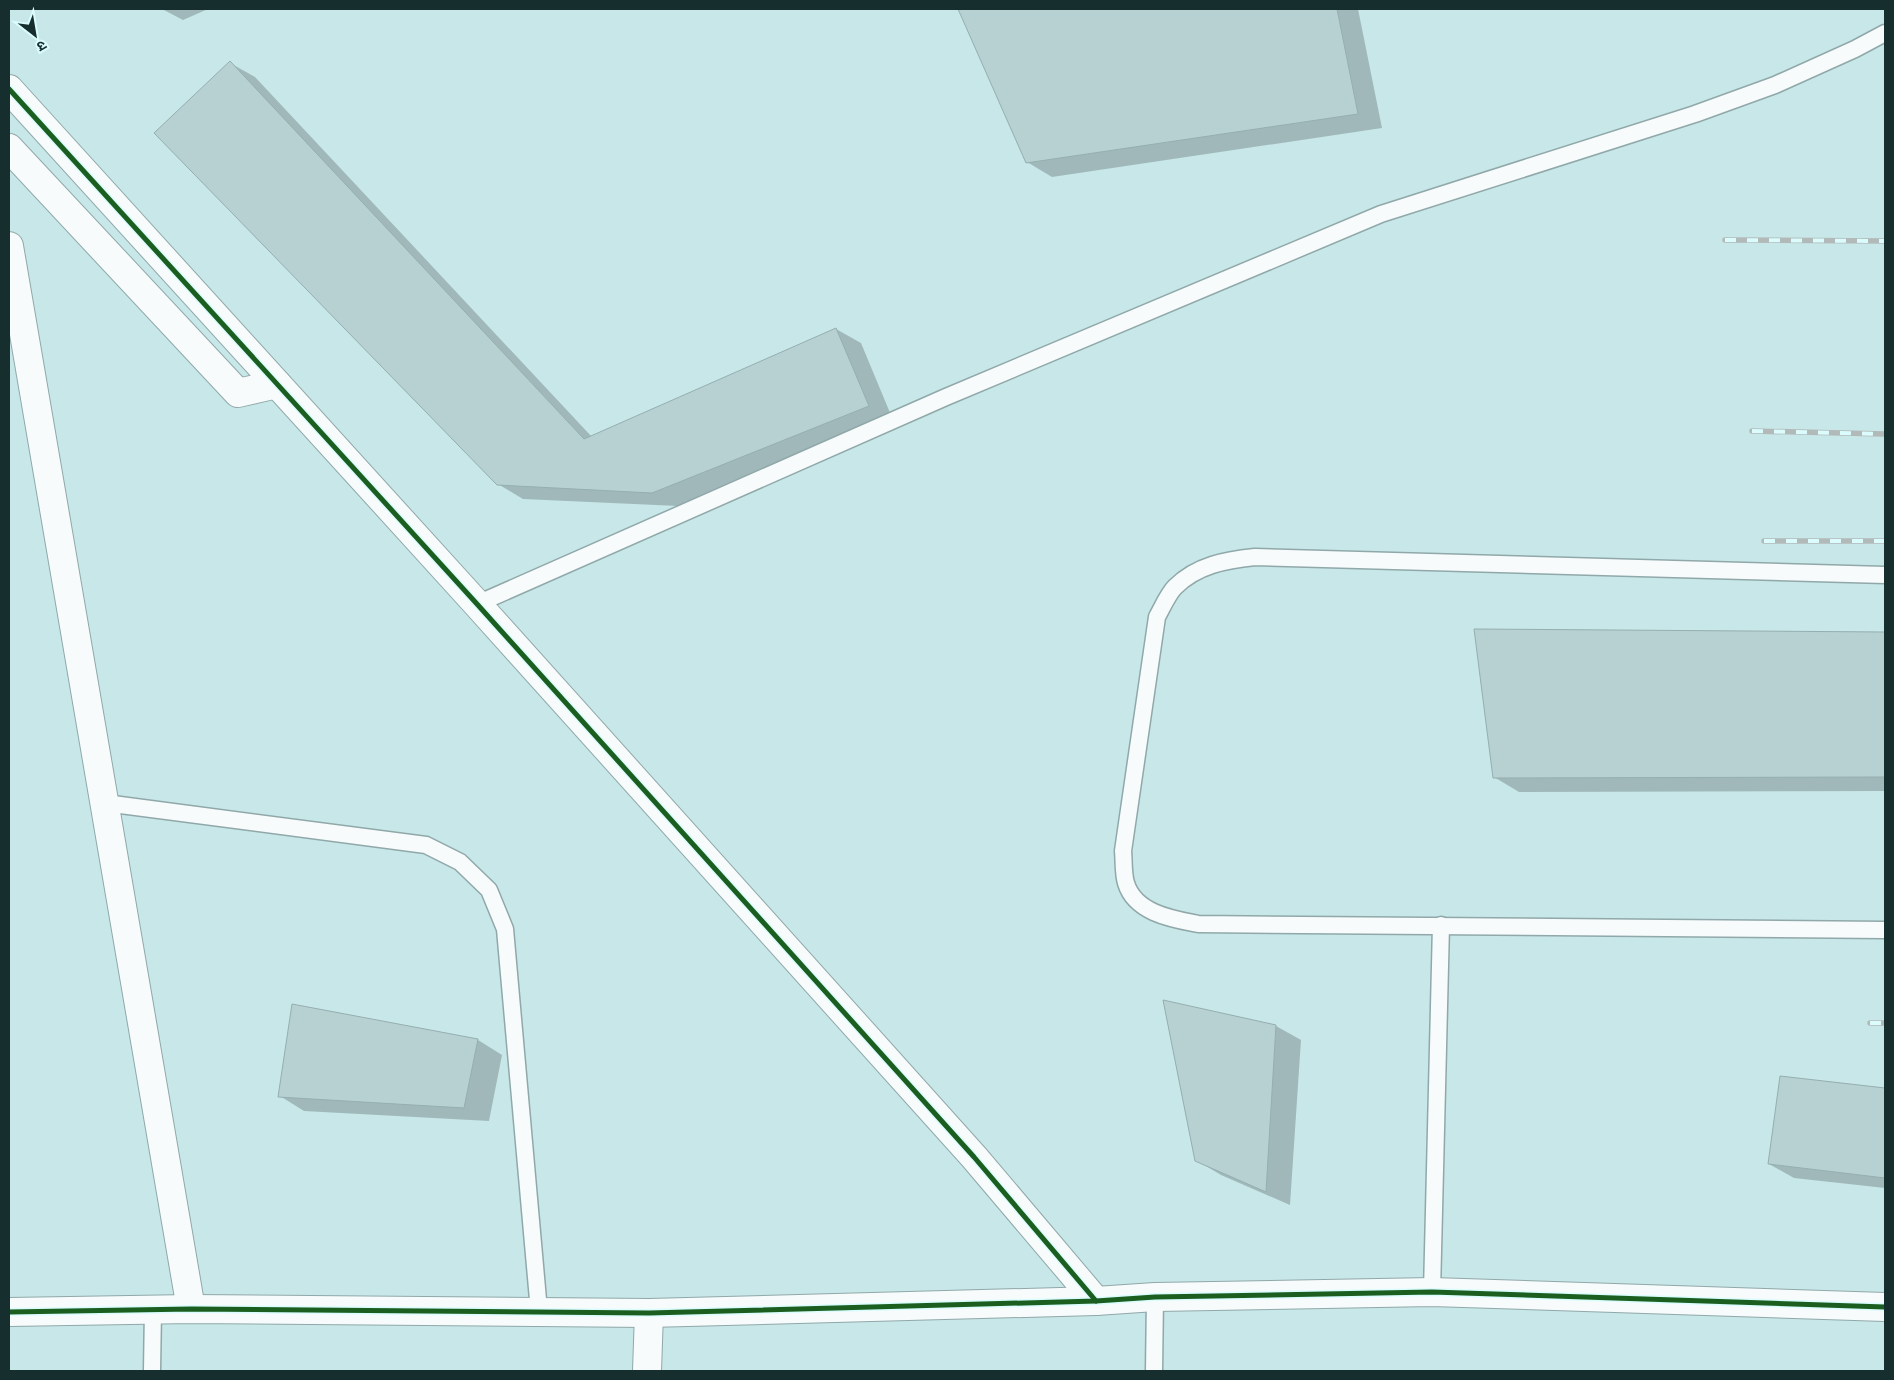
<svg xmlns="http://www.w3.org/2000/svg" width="1894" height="1380" font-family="'Public Sans','Noto Sans Devanagari',sans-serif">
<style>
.shadow{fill:#0003}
.building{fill:#b7d0d1;stroke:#95aeaf}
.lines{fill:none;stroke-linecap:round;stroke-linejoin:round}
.lane-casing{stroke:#90a8a9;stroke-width:19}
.street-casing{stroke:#90a8a9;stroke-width:30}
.secondary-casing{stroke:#90a8a9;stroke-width:30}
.lane{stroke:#f7fbfc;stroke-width:16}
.street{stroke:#f7fbfc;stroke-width:28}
.secondary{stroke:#f7fbfc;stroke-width:28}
.rail-casing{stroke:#b2b9b9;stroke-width:5.5}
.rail{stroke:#dafcfd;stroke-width:4;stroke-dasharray:11;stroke-linecap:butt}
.cycleway-casing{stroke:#dafcfd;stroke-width:8}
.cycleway{stroke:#1b5e20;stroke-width:5}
</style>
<rect width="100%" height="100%" fill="#c8e7e8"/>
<g class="shadow">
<path d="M162,9h46l-25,11z"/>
<path d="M959,9h399l24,119 -330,49 -25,-15z"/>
<path d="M230,63l25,14 337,360 244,-108 25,14 32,77 -215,86 -155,-7 -25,-15z"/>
<path d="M1475,630l410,3v158l-366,1 -25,-15z"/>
<path d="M1276,1026l25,14 -11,165 -69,-30 -25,-15z"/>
<path d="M478,1040l24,15 -13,66 -185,-10 -24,-15z"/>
<path d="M1781,1077l104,12v99l-91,-10 -25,-14z"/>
</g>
<g class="building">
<path d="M958,9h379l21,105 -332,49z"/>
<path d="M230,61l354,378 252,-111 33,78 -217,87 -155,-8 -343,-352z"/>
<path d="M1474,629l411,3v145l-392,1z"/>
<path d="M1163,1000l113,25 -10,167 -71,-31z"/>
<path d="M292,1004l186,35 -14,69 -186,-11z"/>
<path d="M1780,1076l105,12v90l-117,-14z"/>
</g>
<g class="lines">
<g class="lane-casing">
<g id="lane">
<path d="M1885,575l-630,-18c-29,3 -58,8 -80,30 -7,7 -13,21 -18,30l-34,234c1,10 0,22 3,32 9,30 46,36 72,41l687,6"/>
<path d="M477,604l469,-207 435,-183 314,-100 80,-29 80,-36 30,-16"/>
<path d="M105,803l321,42 34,17 29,28 16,39 34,382"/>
<path d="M1432,1292l9,-367"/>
<path d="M152,1371l1,-62"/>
<path d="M1154,1371l1,-74"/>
</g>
</g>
<g class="street-casing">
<g id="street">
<path d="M9,148l229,245 39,-9"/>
<path d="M9,246l182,1063"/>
</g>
</g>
<g class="secondary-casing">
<g id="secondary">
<path d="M9,89l468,515 497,553 122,144"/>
<path d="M9,1312l182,-3 458,4 447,-12 59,-4 277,-5 453,15"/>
<path d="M647,1371l2,-58"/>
</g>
</g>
<use href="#lane" class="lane"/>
<use href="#street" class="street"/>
<use href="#secondary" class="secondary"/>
<g class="rail-casing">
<g id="rail">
<path d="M1725,240l160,1"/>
<path d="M1752,431l133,3"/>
<path d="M1764,541h121"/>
<path d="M1870,1023h15"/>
</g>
</g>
<use href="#rail" class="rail"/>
<g class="cycleway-casing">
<g id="cycleway">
<path d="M9,89l468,515 497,553 122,144"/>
<path d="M9,1312l182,-3 458,4 447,-12 59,-4 277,-5 453,15"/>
</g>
</g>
<use href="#cycleway" class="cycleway"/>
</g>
<rect width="1894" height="1380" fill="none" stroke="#172e2f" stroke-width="20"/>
<g transform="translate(35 35) rotate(149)" stroke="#dafcfd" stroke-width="4" paint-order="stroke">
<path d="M0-4L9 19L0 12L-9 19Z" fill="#172e2f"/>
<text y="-8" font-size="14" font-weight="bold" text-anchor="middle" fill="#172e2f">उ</text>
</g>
</svg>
